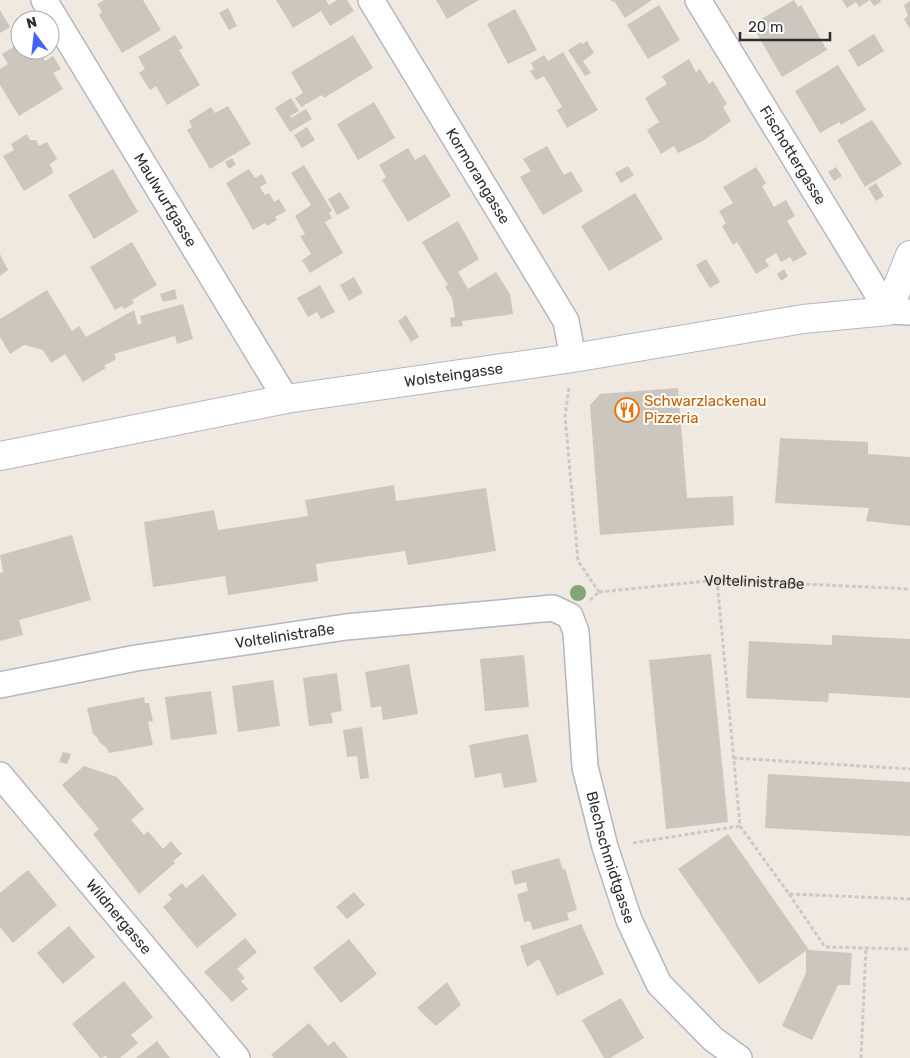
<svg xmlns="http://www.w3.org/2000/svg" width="910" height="1058" font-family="Rubik,sans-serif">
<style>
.building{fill:#cbc7bf}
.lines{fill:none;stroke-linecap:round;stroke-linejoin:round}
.minor-casing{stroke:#b4b7c1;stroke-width:28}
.tertiary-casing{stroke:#b4b7c1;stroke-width:30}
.path{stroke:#c9c9c9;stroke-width:3;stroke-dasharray:4 2.5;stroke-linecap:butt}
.minor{stroke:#fff;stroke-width:25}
.tertiary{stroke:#fff;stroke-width:28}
.tree{fill:#84a574}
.labels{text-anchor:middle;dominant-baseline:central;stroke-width:4;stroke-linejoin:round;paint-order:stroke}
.street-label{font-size:15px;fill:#2e2e2e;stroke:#fff}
.food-label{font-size:15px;fill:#c56008;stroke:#fff;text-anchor:start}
</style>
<rect width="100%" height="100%" fill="#efe9e1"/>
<g class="building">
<path d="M104,0h39l18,30 -39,23 -23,-38 3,-3 -5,-8z"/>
<path d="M276,0h50l3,5 8,-5h10l7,11 -24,15 -9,-15 -28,17z"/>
<path d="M436,0h43l-32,19z"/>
<path d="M611,0h41l-27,18 -11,-17 -2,1z"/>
<path d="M794,0l4,7 3,-2 26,45 -45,27 -26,-45 4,-2 -4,-8z"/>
<path d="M842,0h38l1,2 -7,4 -4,-6 -11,7 -3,-5 -9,6z"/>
<path d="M910,1v28l-6,-10 4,-3 -4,-11z"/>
<path d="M659,5l21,35 -32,19 -21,-34z"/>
<path d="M228,8l9,18 -8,4 -10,-17z"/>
<path d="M515,9l22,41 -29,14 -21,-40z"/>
<path d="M0,10l10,17 -10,6z"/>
<path d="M874,34l10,17 -26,16 -10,-17z"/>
<path d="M175,35l8,13 -4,2 21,35 -33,20 -11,-19 -6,4 -11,-17 6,-4 -7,-12z"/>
<path d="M353,35l20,33 -49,30 -2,-3 -21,12 -6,-9 8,-5 -12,-21z"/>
<path d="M587,41l7,12 -11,8 8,12 -6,3 -17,-26 13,-8 2,2z"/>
<path d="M20,43v7h19l6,11 8,-5 8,13 -8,4 10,16 -44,27 -19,-31v-16l8,-5 -6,-10z"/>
<path d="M563,52l35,58 -31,18 -10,-18 5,-3 -18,-31 -8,4 -6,-9 4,-2 -3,-6 13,-8 4,6z"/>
<path d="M689,59l7,13 4,-3 9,15 4,-3 14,23 -4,3 8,14 -28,20 -25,12 -4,-7 -13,8 -14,-24 12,-8 -14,-24 22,-14 -5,-8z"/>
<path d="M838,65l28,45 -25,15 -2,-3 -19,11 -25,-42z"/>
<path d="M291,98l8,13 -9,5 1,2 15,-9 6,10 -22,13 -15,-24z"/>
<path d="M374,102l21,36 -37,22 -21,-36z"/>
<path d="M228,106l23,38 -41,25 -23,-39 5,-3 -3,-6 22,-14 4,6z"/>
<path d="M872,120l30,44 -37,23 -28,-47z"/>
<path d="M307,127l8,13 -13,8 -8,-13z"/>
<path d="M27,134l3,6h6l3,6 8,-4 10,17 -7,5 3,9 -29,18 -21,-35 11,-6 -3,-6z"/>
<path d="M547,146l17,29 7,-4 12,20 -40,24 -23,-38 11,-6 -8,-12z"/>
<path d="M408,148l7,12 10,-6 26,42 -43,26 -26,-42 4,-3 -7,-12z"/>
<path d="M232,158l4,6 -7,5 -4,-7z"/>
<path d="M304,165l28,46 -3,2 3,5 -7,4 18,31 -33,20 -8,-13 9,-6 -11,-18 5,-2 -10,-18 16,-11 -20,-32z"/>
<path d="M628,166l6,9 -13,8 -6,-10z"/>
<path d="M756,167l10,16 -4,3 12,21 12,-7 9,16 -8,5 20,33 -14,8 -3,-5 -9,5 -5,-9 -11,7 4,6 -13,8 -19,-32 -4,3 -11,-19 4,-3 -7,-12 14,-8 -10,-16z"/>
<path d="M836,167l6,9 -8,5 -6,-9z"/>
<path d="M113,169l25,43 -44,27 -26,-44z"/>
<path d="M249,169l6,9 7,-4 5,9 -7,4 5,8 4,-2 5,9 5,-3 7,12 -11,6 2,3 -10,6 -2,-3 -12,7 -27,-47z"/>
<path d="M876,183l8,13 -8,5 -8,-13z"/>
<path d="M340,192l10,16 -13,7 -9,-16z"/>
<path d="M635,193l28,46 -54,32 -28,-45z"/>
<path d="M458,221l21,38 -21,13 10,17 28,-17 14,22 3,20 -51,7 1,5 -12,1 -1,-9 5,-1 -3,-19 -7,-11 3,-2 -26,-43z"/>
<path d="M132,242l25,43 -25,15 2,3 -10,6 -2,-3 -7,4 -25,-43z"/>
<path d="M0,254l8,16 -8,6z"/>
<path d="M706,259l14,23 -10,6 -14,-23z"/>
<path d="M784,269l4,7 -7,5 -4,-7z"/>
<path d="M354,277l9,16 -14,8 -9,-16z"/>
<path d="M320,285l15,27 -14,7 -4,-7 -9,5 -11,-19z"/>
<path d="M175,289l2,10 -14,3 -3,-8z"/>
<path d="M47,290l25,41 7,-5 7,11 48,-27 4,15 4,-2 -2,-7 43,-12 10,35 -16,5 -2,-8 -61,18 2,5 -12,7 2,2 -23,14 -18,-28 -14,9 -8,-13 -19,-5 -14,9 -10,-17v-18z"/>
<path d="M406,315l13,22 -8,5 -13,-21z"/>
<path d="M678,388l9,110 46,-2 1,29 -134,10 -10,-130 10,-11z"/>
<path d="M780,438l88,4v12l42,3v69l-44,-5 3,-13 -94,-5z"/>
<path d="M394,485l2,16 90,-13 10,63 -88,14 -3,-14 -89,13 2,17 -90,14 -3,-19 -72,11 -9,-65 70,-12 4,20 46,-7 44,-7 -3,-16z"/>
<path d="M72,535l19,65 -72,20 4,15 -23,6v-68l3,-1 -3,-17z"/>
<path d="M832,635l78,4v59l-81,-5 -1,9 -82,-4 3,-57 83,4z"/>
<path d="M711,654l17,168 -62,7 -17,-169z"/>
<path d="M524,655l5,52 -44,4 -5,-52z"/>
<path d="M409,664l9,50 -35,6 -2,-14 -10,2 -6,-36z"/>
<path d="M337,673l5,38 -11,2 2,10 -24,3 -6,-48z"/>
<path d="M273,680l7,46 -42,6 -6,-46z"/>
<path d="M211,691l6,43 -46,6 -6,-43z"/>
<path d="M144,697l1,6h4l4,18 -5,1 5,23 -44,8 -3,-6 -7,-5 -2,-5 -4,-3 -6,-26z"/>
<path d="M362,727l7,51 -9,1 -3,-23 -10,1 -4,-27z"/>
<path d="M528,734l9,48 -33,6 -3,-15 -26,5 -6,-33z"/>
<path d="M63,752l8,2 -4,10 -8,-2z"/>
<path d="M84,766l33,11 27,32 -13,11 13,15 4,-4 15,18 8,-8 11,13 -9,7 2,2 -36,31 -46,-60 6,-5 -37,-44z"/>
<path d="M768,774l142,8v54l-145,-8z"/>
<path d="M728,834l81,116 43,3 -2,32h-12l-26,55 -30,-14 24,-53v-22l-47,33 -81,-115z"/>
<path d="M559,858l4,12 2,-2 12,42 -10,3 2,7 -36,10 -3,-9 -6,1 -7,-28 11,-3 -2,-9 -11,3 -4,-14z"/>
<path d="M28,870l29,35 -44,38 -13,-16v-34z"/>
<path d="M203,874l34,41 -40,33 -34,-41 9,-8 -4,-4 14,-12 4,5z"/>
<path d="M354,892l11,13 -18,14 -11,-12z"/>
<path d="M581,924l23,50 -47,22 -18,-37 -12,8 -7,-21z"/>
<path d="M69,926l26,31 -32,27 -26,-31z"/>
<path d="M245,938l12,14 -20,17 8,9 -4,3 7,8 -16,13 -28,-30z"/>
<path d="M349,939l28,35 -36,29 -28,-35z"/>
<path d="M124,981l29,36 -22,18 7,8 -18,15h-13l-1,-2 -6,2 -28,-34z"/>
<path d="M447,982l14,23 -25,21 -19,-18z"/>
<path d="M621,998l23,40 -34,20h-6l-22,-38z"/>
<path d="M309,1023l19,23 6,-5 14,17h-74l-3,-3z"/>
<path d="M157,1041l13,17h-34z"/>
</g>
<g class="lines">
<g class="minor-casing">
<g id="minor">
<path id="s2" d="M44,0l242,399"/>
<path id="s3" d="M371,0l195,321 7,37"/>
<path id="s4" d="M698,0l190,311 22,1"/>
<path id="s5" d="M0,685l136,-27 210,-31 207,-19 17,8 6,16 9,135 20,80 24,73 30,64 54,55 26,19"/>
<path id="s6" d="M0,775l237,283"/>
</g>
</g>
<g class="tertiary-casing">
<g id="tertiary">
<path id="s7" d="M0,456l286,-57 287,-41 230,-39 85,-8 22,-56"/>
</g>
</g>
<g class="path">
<path d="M569,388l-4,28 13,145 21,31"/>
<path d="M717,580l23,246 49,68 121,5"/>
<path id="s1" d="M599,592l118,-12 193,9"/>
<path d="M590,600l9,-8"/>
<path d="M733,758l177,11"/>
<path d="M633,843l107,-17"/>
<path d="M789,894l36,53 85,2"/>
<path d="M861,1058l5,-110"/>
</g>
<use href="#minor" class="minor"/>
<use href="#tertiary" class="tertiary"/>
</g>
<circle class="tree" cx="578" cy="593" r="8"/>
<defs>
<g id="restaurant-ring" transform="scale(1.25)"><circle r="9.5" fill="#fff" stroke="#e8710a" stroke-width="1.5"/><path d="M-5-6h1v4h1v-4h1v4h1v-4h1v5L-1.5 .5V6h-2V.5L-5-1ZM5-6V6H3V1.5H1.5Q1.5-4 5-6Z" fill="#e8710a"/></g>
</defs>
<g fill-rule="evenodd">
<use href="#restaurant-ring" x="627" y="410"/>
</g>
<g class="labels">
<g class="street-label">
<text stroke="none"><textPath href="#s4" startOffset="182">Fischottergasse</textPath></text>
<text stroke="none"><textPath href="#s3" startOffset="206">Kormorangasse</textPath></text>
<text stroke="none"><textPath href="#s2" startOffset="234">Maulwurfgasse</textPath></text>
<text stroke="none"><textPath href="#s7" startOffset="461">Wolsteingasse</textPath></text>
<text stroke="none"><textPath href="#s1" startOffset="156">Voltelinistraße</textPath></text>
<text stroke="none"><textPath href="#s5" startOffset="289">Voltelinistraße</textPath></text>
<text stroke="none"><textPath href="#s5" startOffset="824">Blechschmidtgasse</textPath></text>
<text stroke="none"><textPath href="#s6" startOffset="185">Wildnergasse</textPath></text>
</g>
<g class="food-label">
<text x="644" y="401">Schwarzlackenau<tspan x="644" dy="17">Pizzeria</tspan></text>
</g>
</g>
<g transform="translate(35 35) rotate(345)"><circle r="24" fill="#ffffff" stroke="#ababab"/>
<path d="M0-4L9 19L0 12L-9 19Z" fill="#4264fb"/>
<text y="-8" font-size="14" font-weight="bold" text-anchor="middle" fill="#2e2e2e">N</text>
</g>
<path d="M740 32v8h90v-8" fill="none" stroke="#2e2e2e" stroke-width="2.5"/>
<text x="748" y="32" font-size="15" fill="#2e2e2e" stroke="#ffffff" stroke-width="4" paint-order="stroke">20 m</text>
</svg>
